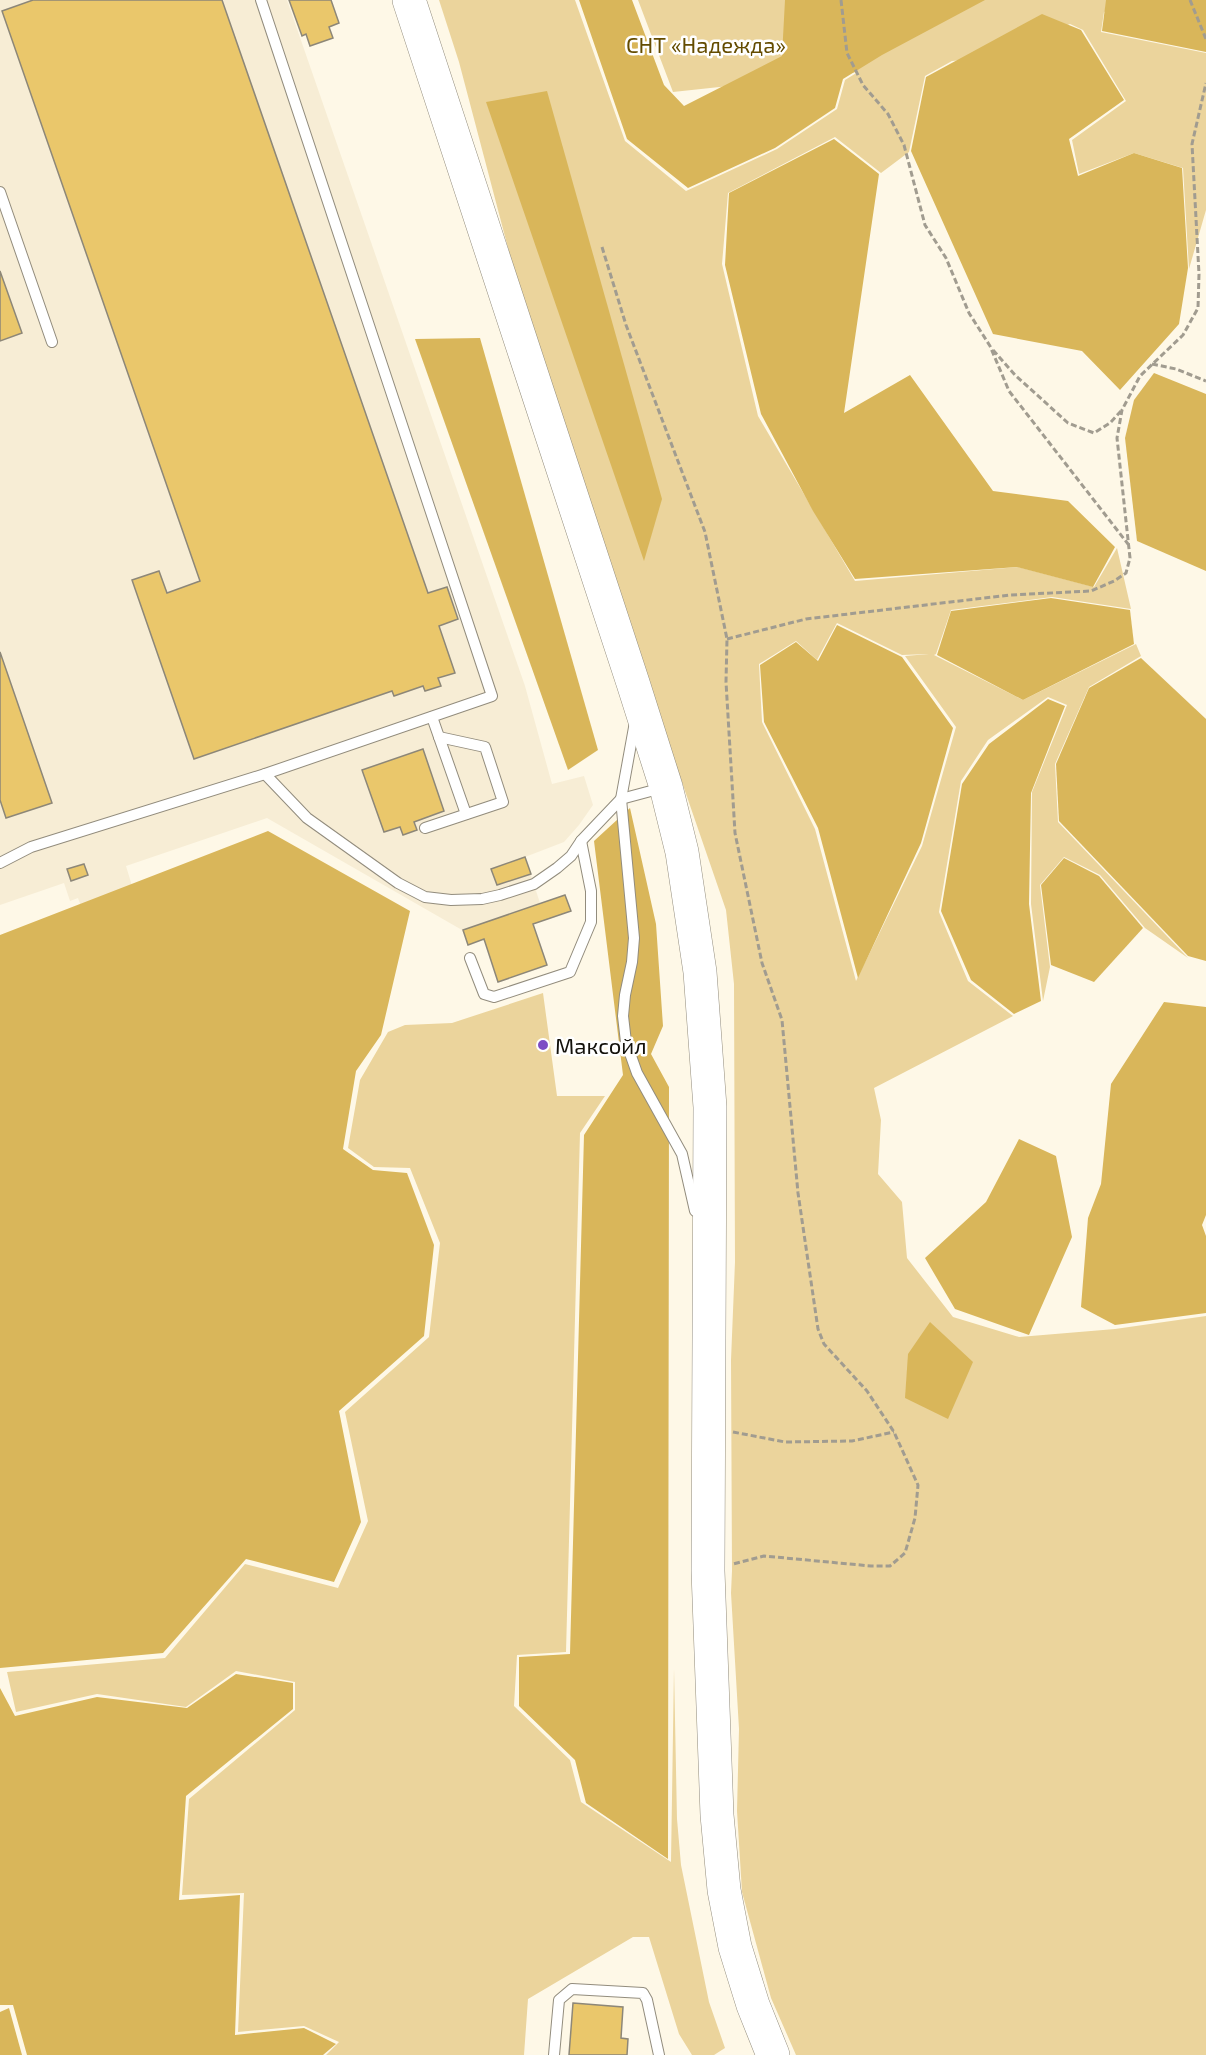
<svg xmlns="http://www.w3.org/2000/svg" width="1206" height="2055" font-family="'Exo 2',sans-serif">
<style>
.built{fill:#f7edd5}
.green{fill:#ebd49c;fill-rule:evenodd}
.forest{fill:#d9b65a}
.building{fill:#eac76b;stroke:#8d8778;stroke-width:1.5}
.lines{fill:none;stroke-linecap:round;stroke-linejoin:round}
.lane-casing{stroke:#928c7d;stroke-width:12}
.primary-casing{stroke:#928c7d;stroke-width:34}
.path{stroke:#a19c90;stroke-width:3;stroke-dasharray:6 3;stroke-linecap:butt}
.lane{stroke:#fff;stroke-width:10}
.primary{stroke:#fff;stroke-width:33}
.poi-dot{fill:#7d4cc4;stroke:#fff;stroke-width:2}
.labels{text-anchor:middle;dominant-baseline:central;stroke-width:5;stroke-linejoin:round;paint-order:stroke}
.park-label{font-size:22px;fill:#644c00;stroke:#fff}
.poi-label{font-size:22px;fill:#13110b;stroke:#fff;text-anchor:start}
</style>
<rect width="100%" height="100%" fill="#fef8e7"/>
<path class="built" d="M0,0h287l238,686 27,98 32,-8 9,29 -14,20 -15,17 -39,15 15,46 25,-8 6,16 -38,13 -35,58 -14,-43 -16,6 -6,-15 -195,-112 -141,48 10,33 -52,16 -6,-17 -8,3 -6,-18 -64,22z"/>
<g class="green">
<path d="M439,0h136l50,141 61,50 91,-42 60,-40 8,-29 13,-8 -185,20 -35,-92h498l-32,12 -3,20 105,21v157l-17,59 -6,-101 -49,-15 -55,21 -7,-34 54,-39 -43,-71 -13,-6 -96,35 -22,2 -27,15 -16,76 -28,21 -46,-36 -107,56 -6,71 36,152 97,165 163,-14 76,20 23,-39 14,61 -79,-12 -101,13 -15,44 -2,1 89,45 113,-56 5,12 -52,31 -34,77 3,58 130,136 -43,-30 -45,-53 -36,-18 -24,28 10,82 -7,34 -12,-97 1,-112 35,-87 -19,-8 -60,43 -27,41 -22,131 29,69 45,35 -139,72 7,32 -3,54 24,28 5,56 46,59 66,20 96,-8 91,-13v739h-410l-25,-57 -29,-106 -5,-81 2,-82 -8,-136 1,-22 -1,-211 4,-98 -1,-278 -8,-74 -185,-537 -82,-311zM837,623l65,32 27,-1 -24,2 51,71 -34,119 -66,135 -41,-152 -53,-107 -3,-58 37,-23 21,19z"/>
<path d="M543,993l14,103h48l-25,37 -14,519 -49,3 -3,51 56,54 11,42 90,60 3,-193 3,150 4,46 28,137 16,46 -11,7h-22l-13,-21 -30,-97h-16l-105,62 -4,56h-198l13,-13 -35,-16 -66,6 6,-139 -62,2 7,-96 106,-89v-28l-59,-11 -50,36 -89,-13 -81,18 -9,-40 158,-14 80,-94 93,24 30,-67 -23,-109 84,-75 11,-94 -30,-75 -36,-1 -26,-19 12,-68 28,-48 17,-7 47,-2z"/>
</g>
<g class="forest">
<path d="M579,0h53l32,85 20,21 98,-50 3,-56h200l-103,55 -39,24 -8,29 -60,40 -87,40 -61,-49z"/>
<path d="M1106,0h100v52l-104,-21z"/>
<path d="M1042,14l39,16 43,70 -55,39 9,37 56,-23 48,15 6,100 -9,56 -59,66 -38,-39 -89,-17 -82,-183 15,-74z"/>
<path d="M547,91l115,408 -18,62 -158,-459z"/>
<path d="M834,139l45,35 -35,239 66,-38 83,116 75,10 47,46 -22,40 -76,-20 -162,12 -42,-68 -52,-97 -36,-149 4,-72z"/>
<path d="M480,338l118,412 -30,20 -153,-431z"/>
<path d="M1154,373l52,21v177l-69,-30 -12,-103 9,-38z"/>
<path d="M1051,598l79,12 4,34 -111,56 -86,-45 14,-44z"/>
<path d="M837,625l65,32 51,71 -32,115 -63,135 -40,-150 -54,-106 -4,-57 36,-23 22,19z"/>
<path d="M1141,658l65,61v242l-18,-5 -129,-135 -3,-57 33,-76z"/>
<path d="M1048,699l17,7 -34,87 -2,111 12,97 -27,13 -43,-34 -30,-69 21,-127 27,-40z"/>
<path d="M630,808l26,116 7,102 -12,28 18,33 -1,772 -82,-56 -11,-43 -56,-54v-49l51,-3 14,-519 39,-60 -29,-234z"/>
<path d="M268,831l142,80 -29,124 -25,36 -13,78 30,21 34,3 27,72 -10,91 -85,75 22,111 -27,60 -88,-23 -83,94 -163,15v-733z"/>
<path d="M1064,858l35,18 44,52 -49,54 -43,-17 -10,-80z"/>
<path d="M1164,1002l42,5v208l-4,10 4,11v77l-91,12 -34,-18 7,-89 13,-34 10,-100z"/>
<path d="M1019,1139l37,17 16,81 -43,98 -74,-26 -30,-51 61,-56z"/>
<path d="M930,1322l43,40 -25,57 -43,-21 3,-44z"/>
<path d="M236,1674l57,9v26l-107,87 -7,104 61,-5 -5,140 69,-7 32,16 -13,11h-296l-14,-50h-13v-317l15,28 82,-19 90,11z"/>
<path d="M9,2008l13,47h-22v-43z"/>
</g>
<g class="building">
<path d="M33,0h189l206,593 19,-6 11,32 -19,7 16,47 -17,5 3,8 -16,5 -2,-5 -29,10 -2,-5 -198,68 -62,-179 27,-9 8,22 33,-12 -198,-570z"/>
<path d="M289,0h42l8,23 -10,4 4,11 -23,8 -4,-12 -4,2z"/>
<path d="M0,271l22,62 -22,8z"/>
<path d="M0,652l52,151 -46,15 -6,-18z"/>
<path d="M423,749l21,62 -30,11 3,8 -14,5 -3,-8 -16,5 -22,-62z"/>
<path d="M525,857l6,17 -34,11 -6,-16z"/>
<path d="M84,864l4,11 -17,6 -4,-12z"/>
<path d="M565,895l6,16 -38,13 14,41 -49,17 -14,-43 -16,6 -5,-15z"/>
<path d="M573,2003l50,4 -2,31 7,1 -1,16h-58z"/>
</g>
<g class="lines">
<g class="lane-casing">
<g id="lane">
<path d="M0,192l52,150"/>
<path d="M432,717l34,97"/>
<path d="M635,722l-14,77 13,139 -2,24 -7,33 -2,21 3,26 11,31 45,81 13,57"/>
<path d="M265,774l42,44 91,65 27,14 26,3 31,-1 18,-4 34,-11 23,-16 14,-12 10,-15 40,-42 41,-11"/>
<path d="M425,828l78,-26 -18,-55 -46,-10"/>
<path d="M0,863l31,-16 234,-73 227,-78 -231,-696"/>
<path d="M470,958l14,36 10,3 76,-25 21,-50v-31l-10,-50"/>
<path d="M554,2055l5,-55 13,-11 71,4 4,7 12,55"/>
</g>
</g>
<g class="primary-casing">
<path id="primary" d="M409,0l224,683 33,104 16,65 18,120 10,135 -2,464 9,244 7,75 11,57 18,58 20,50"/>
</g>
<g class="path">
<path d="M841,0l6,53 16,32 25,29 16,31 21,80 21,33 23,55 21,33 19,45 119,153"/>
<path d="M1190,0l16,39"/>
<path d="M602,247l24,78 79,207 22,107 -1,43 9,151 27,130 20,57 16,173 20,136 6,15 43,47 27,41 24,53 -3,33 -10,35 -15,13h-19l-107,-10 -31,8"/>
<path d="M993,350l22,25 53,48 26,10 16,-10 11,-12"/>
<path d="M1152,364l24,5 30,12"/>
<path d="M727,639l79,-20 204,-24 81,-4 23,-10 12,-8 4,-15 -13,-120 5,-28 18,-34 43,-41 15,-27 1,-34 -7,-130 14,-61"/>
<path d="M733,1432l52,10 67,-1 42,-9"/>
</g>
<use href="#lane" class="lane"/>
<use href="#primary" class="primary"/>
</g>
<circle class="poi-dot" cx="543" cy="1045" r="6"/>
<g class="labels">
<g class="park-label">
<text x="706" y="44">СНТ «Надежда»</text>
</g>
<g class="poi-label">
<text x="555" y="1045">Максойл</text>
</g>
</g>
</svg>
